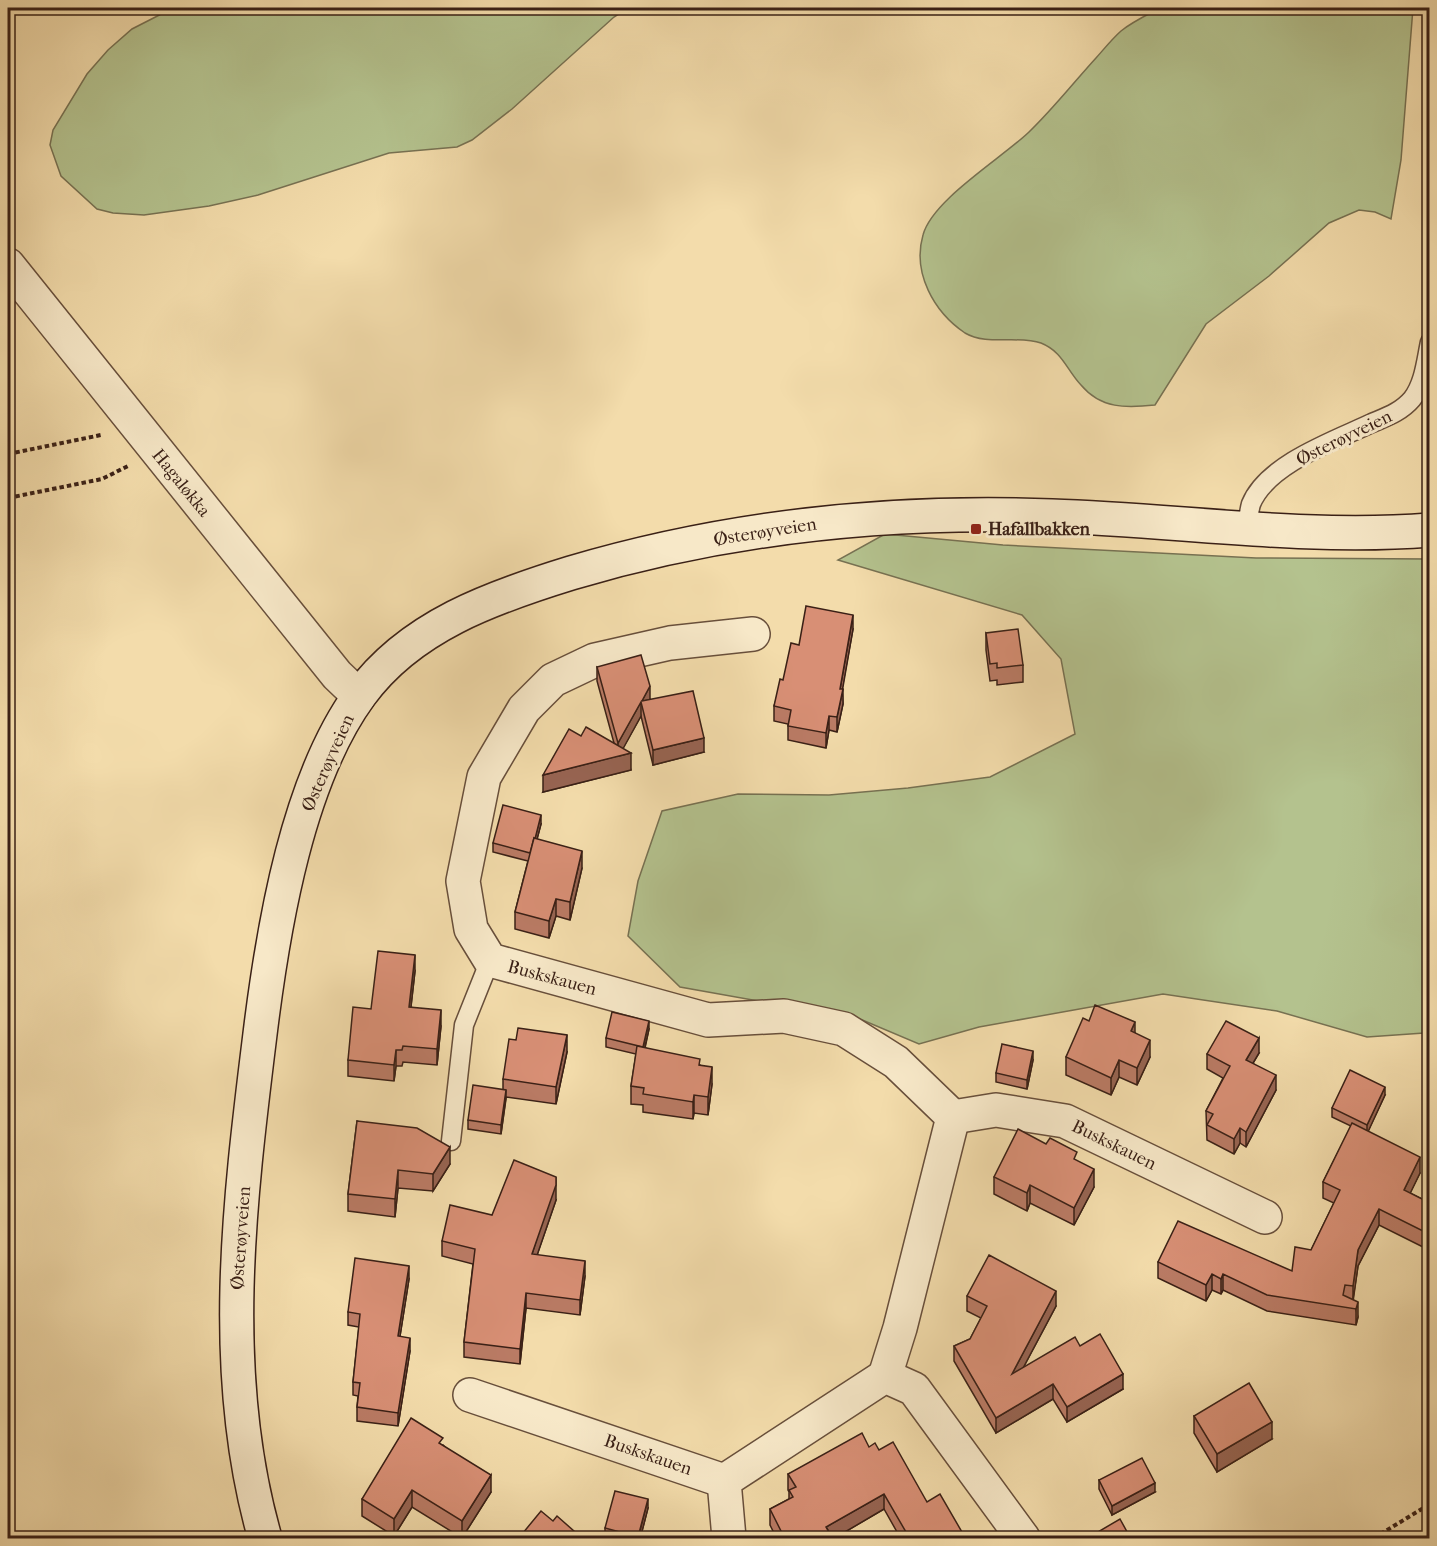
<svg xmlns="http://www.w3.org/2000/svg" width="1437" height="1546" font-family="'IM FELL French Canon',serif">
<style>
.green{fill:#b4c28e;stroke:#777152;stroke-width:1.5}
.lines{fill:none;stroke-linecap:round;stroke-linejoin:round}
.service-casing{stroke:#684f3b;stroke-width:21}
.minor-casing{stroke:#684f3b;stroke-width:36}
.secondary-casing{stroke:#3a2016;stroke-width:36}
.path{stroke:#3a2016;stroke-width:4;stroke-dasharray:4.5 3;stroke-linecap:butt}
.service{stroke:#f7e8c8;stroke-width:18}
.minor{stroke:#f7e8c8;stroke-width:33}
.secondary{stroke:#f7e8c8;stroke-width:33}
.wall{fill:#ba7b65;stroke:#3a2016;stroke-width:1.5}
.shaded-wall{fill:#976452;stroke:#3a2016;stroke-width:1.5}
.building{fill:#d88f75;stroke:#3a2016;stroke-width:1.5}
.poi-dot{fill:#8f2418;stroke:#f7e8c8;stroke-width:2}
.labels{text-anchor:middle;dominant-baseline:central;stroke-width:6;stroke-linejoin:round;paint-order:stroke}
.street-label{font-size:18px;fill:#3a2016;stroke:#f7e8c8}
.poi-label{font-size:18px;font-weight:bold;fill:#3a2016;stroke:#f7e8c8;text-anchor:start}
</style>
<rect width="100%" height="100%" fill="#f3dcab"/>
<filter id="stains"><feTurbulence type="fractalNoise" baseFrequency=".00333" numOctaves="4"/><feColorMatrix values="0 0 0 0 .2 0 0 0 0 .09 0 0 0 0 .02 0 0 0 .5 -.17"/></filter>
<radialGradient id="worn" r=".72"><stop offset=".6" stop-color="#630" stop-opacity="0"/><stop offset="1" stop-color="#630" stop-opacity=".3"/></radialGradient>
<g class="green">
<path d="M173,8h455l-14,9 -102,92 -40,31 -15,7 -68,6 -131,42 -49,11 -65,9 -31,-2 -16,-4 -36,-33 -11,-31 3,-15 34,-56 21,-24 24,-21z"/>
<path d="M1160,8h253l-12,152 -10,59 -16,-7 -16,-2 -30,13 -60,53 -63,48 -51,81c-29,3 -54,4 -74,-20 -15,-16 -18,-33 -40,-42 -23,-8 -54,3 -76,-10 -31,-21 -53,-60 -42,-98 9,-35 79,-77 106,-103 24,-23 45,-50 67,-74 8,-9 16,-19 25,-27 11,-9 26,-16 39,-23z"/>
<path d="M885,534l118,11 253,13 173,1 1,463 -6,11 -57,4 -90,-26 -114,-17 -184,33 -60,17 -59,-25 -180,-32 -52,-51 10,-55 24,-70 76,-17 91,1 79,-7 82,-11 85,-43 -14,-75 -39,-44 -184,-55z"/>
</g>
<g class="lines">
<g class="service-casing">
<g id="service">
<path d="M1247,527c1,-7 2,-16 4,-23 16,-40 85,-64 121,-81 14,-6 29,-11 40,-24 12,-15 14,-38 18,-57"/>
<path d="M451,1141l13,-116 26,-65"/>
</g>
</g>
<g class="minor-casing">
<g id="minor">
<path d="M8,265l329,410 22,21"/>
<path d="M753,634l-83,9 -75,17 -42,20 -29,29 -40,68 -21,104 8,48 19,31 218,60 76,-4 60,13 52,33 57,55 -53,211 -15,48"/>
<path d="M953,1117l43,-7 69,11 200,96"/>
<path d="M470,1395l254,86"/>
<path d="M729,1538l-5,-57 161,-105 29,13 109,149"/>
</g>
</g>
<g class="secondary-casing">
<path id="secondary" d="M265,1538c-48,-167 -25,-342 -4,-512 13,-103 37,-246 99,-331 50,-69 133,-98 211,-122 155,-46 320,-63 481,-57 126,4 252,24 378,14"/>
</g>
<g class="path">
<path d="M8,454l93,-19"/>
<path d="M8,498l94,-19 26,-13"/>
<path d="M1374,1538l56,-34"/>
</g>
<use href="#service" class="service"/>
<use href="#minor" class="minor"/>
<use href="#secondary" class="secondary"/>
</g>
<g class="wall">
<path d="M853,629l-11,60 1,15 -6,28 -8,-2 -3,18 -38,-8v-16l-14,-3v-15l9,-26 16,-35z"/>
<path d="M986,633l37,32v17l-26,3v-5l-7,1 -4,-31z"/>
<path d="M597,667l53,32 54,53 -51,13 -12,-49 -18,32 8,22 -88,22 38,-56 33,7 -17,-62z"/>
<path d="M541,824l-4,15 45,29 -12,52 -14,-4 -7,22 -34,-9v-17l13,-51 -35,-9v-9z"/>
<path d="M415,971l-4,36 30,19 -4,39 -34,-3 -1,4h-6l-2,15 -46,-5v-16l23,-51z"/>
<path d="M1089,1021l46,12 15,24 -13,28 -18,-8 -8,18 -45,-20v-18z"/>
<path d="M649,1029l-4,19 55,17 12,19 -4,31 -14,-2 -1,6 -50,-7v-7l-12,-1v-18l5,-32 -30,-7v-9z"/>
<path d="M567,1052l-11,52 -50,-7 -5,37 -33,-5v-9l35,-30v-11z"/>
<path d="M1259,1053l-6,10 23,27 -30,57 -6,-4 -6,11 -27,-14 -1,-29 17,-33 -16,-9v-15z"/>
<path d="M1033,1060l-6,29 -31,-7v-9z"/>
<path d="M1385,1095l-17,36 52,42 -10,20 20,10 -3,46 -48,-24 -21,41 -5,33 5,18 -2,8 -89,-14 -44,-21 -2,4 -9,-4 -6,11 -48,-23v-16l134,9 19,-21 23,-47 -11,-5v-16l28,-56 -19,-9v-9z"/>
<path d="M357,1121l93,43 -17,27 -35,-3 -3,29 -47,-6v-17z"/>
<path d="M1077,1161l17,26 -20,38 -44,-22 -3,8 -33,-17v-17z"/>
<path d="M556,1200l-19,55 48,21 -5,39 -54,-7 -6,56 -56,-7v-15l9,-78 -31,-8v-15z"/>
<path d="M409,1279l-9,57 10,15 -12,75 -41,-5v-14l1,-11 -5,-1v-13l6,-55 -11,-2v-13z"/>
<path d="M967,1296l89,10 -33,62 57,-22 43,43 -56,33 -14,-23 -57,34 -42,-72v-15l16,-7 11,-21 -14,-7z"/>
<path d="M1194,1416l78,23 -55,33 -23,-39z"/>
<path d="M443,1445l48,47 -29,46 -50,-31 -18,29 -32,-20v-17z"/>
<path d="M869,1447l10,3 48,52 39,37h-65l-17,-30 -51,30h-56l-7,-14v-16l19,-10v-7l-1,-2v-16z"/>
<path d="M1099,1480l56,12 -43,23 -13,-26z"/>
<path d="M648,1508l-8,31h-30l-5,-2v-9z"/>
</g>
<g class="shaded-wall">
<path d="M853,615v14l-13,75v-15z"/>
<path d="M650,686v14l-8,1z"/>
<path d="M843,689v15l-6,28v-15z"/>
<path d="M641,702v14l-22,40 12,-3v17l-88,22v-17l75,-19v-13z"/>
<path d="M829,716v14l-3,18v-15z"/>
<path d="M704,738v14l-51,13v-15z"/>
<path d="M541,815v9l-10,38v-9z"/>
<path d="M582,851v17l-12,52v-18z"/>
<path d="M556,899v17l-7,22v-17z"/>
<path d="M415,955v16l-6,52v-16z"/>
<path d="M441,1010v16l-4,39v-16z"/>
<path d="M649,1021v8l-6,26v-8z"/>
<path d="M1135,1022v18l-4,-9z"/>
<path d="M567,1035v17l-11,52v-17z"/>
<path d="M1259,1038v15l-13,22v-15z"/>
<path d="M1150,1040v17l-13,28v-17z"/>
<path d="M396,1050v16l-2,15v-16z"/>
<path d="M1033,1051v9l-6,29v-9z"/>
<path d="M1119,1060v17l-8,18v-17z"/>
<path d="M712,1067v17l-4,31v-18z"/>
<path d="M1276,1075v15l-30,57v-15z"/>
<path d="M1385,1087v8l-18,39v-9z"/>
<path d="M506,1090v9l-5,35v-9z"/>
<path d="M694,1095v18l-1,6v-17z"/>
<path d="M1240,1128v15l-6,11v-15z"/>
<path d="M450,1147v17l-17,27v-17z"/>
<path d="M1420,1157v16l-16,33v-16z"/>
<path d="M1094,1169v18l-20,38v-17z"/>
<path d="M398,1170v18l-3,29v-18z"/>
<path d="M556,1177v23l-24,70v-16z"/>
<path d="M1030,1185v18l-3,8v-18z"/>
<path d="M1379,1209v16l-21,41 -5,36v-16l5,-36z"/>
<path d="M1430,1229v16l-3,4v-16z"/>
<path d="M585,1261v15l-5,39v-15z"/>
<path d="M409,1266v13l-11,70v-13z"/>
<path d="M1212,1274v16l-6,11v-16z"/>
<path d="M1223,1274v16l-2,4v-15z"/>
<path d="M1056,1291v15l-44,83v-15z"/>
<path d="M526,1293v15l-6,56v-15z"/>
<path d="M1358,1302v15l-2,8v-16z"/>
<path d="M410,1338v13l-12,75v-13z"/>
<path d="M1123,1374v15l-56,33v-15z"/>
<path d="M1053,1384v15l-57,34v-15z"/>
<path d="M1272,1422v17l-55,33v-18z"/>
<path d="M491,1475v17l-29,46v-17z"/>
<path d="M1155,1483v9l-43,23v-9z"/>
<path d="M412,1490v17l-18,29v-17z"/>
<path d="M884,1494v15l-51,30 -7,-12z"/>
<path d="M648,1499v9l-8,31h-2z"/>
</g>
<g class="building">
<path d="M806,606l47,9 -13,74h3l-6,28 -8,-1 -3,17 -38,-7 3,-16 -17,-4 6,-27 3,1 8,-37 8,2z"/>
<path d="M1018,629l5,36 -26,3v-5l-7,1 -4,-31z"/>
<path d="M641,655l9,31 -8,15 51,-10 11,47 -51,12 -12,-48 -23,41 -21,-76z"/>
<path d="M586,727l45,26 -88,22 26,-46 12,7z"/>
<path d="M503,805l38,10 -6,24 -1,-1 -4,15 -37,-10z"/>
<path d="M534,838l48,13 -12,51 -14,-3 -7,22 -34,-9z"/>
<path d="M378,951l37,4 -6,52 32,3 -4,39 -34,-3 -1,4h-6l-2,15 -46,-5 5,-53 18,2z"/>
<path d="M1095,1005l40,17 -4,9 19,9 -13,28 -18,-8 -8,18 -45,-21 17,-39 6,3z"/>
<path d="M612,1012l37,9 -6,26 -37,-9z"/>
<path d="M1226,1021l33,17 -13,22 30,15 -30,57 -6,-4 -6,11 -27,-14 6,-11 -7,-3 24,-45 -23,-12z"/>
<path d="M518,1028l49,7 -11,52 -53,-8 6,-40 7,1z"/>
<path d="M1002,1044l31,7 -6,29 -31,-7z"/>
<path d="M637,1046l63,13 -1,6 13,2 -4,30 -14,-2 -1,7 -50,-8 1,-6 -13,-2z"/>
<path d="M1350,1070l35,17 -18,38 -35,-17z"/>
<path d="M473,1085l33,5 -5,35 -33,-5z"/>
<path d="M357,1121l60,7 33,19 -17,27 -35,-4 -3,29 -47,-5z"/>
<path d="M1352,1123l68,34 -16,33 26,13v26l-3,4 -48,-24 -21,41 -5,36 -8,-1 -2,10 15,7 -2,7 -89,-14 -44,-21 -2,5 -9,-5 -6,11 -48,-23 20,-41 114,50 3,-24 16,3 29,-60 -17,-8z"/>
<path d="M1018,1129l28,15 4,-6 27,14 -3,7 20,10 -20,39 -44,-23 -3,8 -33,-16z"/>
<path d="M514,1160l42,17v8l-24,69 53,7 -5,39 -54,-7 -6,56 -56,-7 11,-93 -33,-8 8,-36 42,10z"/>
<path d="M989,1255l67,36 -44,83 63,-37 5,9 20,-12 23,40 -56,33 -14,-23 -57,34 -42,-72 16,-7 17,-33 -20,-10z"/>
<path d="M355,1258l54,8 -11,70 12,2 -12,75 -41,-6 3,-24 -7,-1 7,-68 -12,-2z"/>
<path d="M1249,1383l23,39 -55,32 -23,-38z"/>
<path d="M411,1418l32,20 -4,5 52,32 -29,46 -50,-31 -18,29 -32,-20z"/>
<path d="M862,1433l7,14 6,-4 4,7 14,-8 34,60 13,-8 26,45h-56l-26,-45 -58,33 7,12h-48l-15,-30 23,-12 -4,-7 7,-3 -8,-13z"/>
<path d="M1142,1458l13,25 -43,23 -13,-26z"/>
<path d="M615,1491l33,8 -10,38 -33,-9z"/>
<path d="M541,1511l12,10 4,-5 26,23h-65z"/>
<path d="M1120,1519l11,20h-45z"/>
</g>
<rect class="poi-dot" x="970" y="523" width="12" height="12" rx="3"/>
<g class="labels">
<g class="street-label">
<text transform="translate(1344 438) rotate(-26)">Østerøyveien</text>
<text transform="translate(181 483) rotate(51)">Hagaløkka</text>
<text transform="translate(765 532) rotate(-9)">Østerøyveien</text>
<text transform="translate(328 763) rotate(-66)">Østerøyveien</text>
<text transform="translate(552 978) rotate(15)">Buskskauen</text>
<text transform="translate(1114 1145) rotate(26)">Buskskauen</text>
<text transform="translate(241 1238) rotate(-86)">Østerøyveien</text>
<text transform="translate(648 1455) rotate(19)">Buskskauen</text>
</g>
<g class="poi-label">
<text x="988" y="529">Hafallbakken</text>
</g>
</g>
<rect width="1437" height="1546" fill="none" stroke="#f3dcab" stroke-width="30"/>
<rect x="9" y="9" width="1419" height="1528" fill="none" stroke="#3a2016" stroke-width="3"/>
<rect x="15" y="15" width="1407" height="1516" fill="none" stroke="#3a2016" stroke-width="1.5"/>
<rect width="100%" height="100%" filter="url(#stains)"/>
<rect width="100%" height="100%" fill="url(#worn)"/>
</svg>
